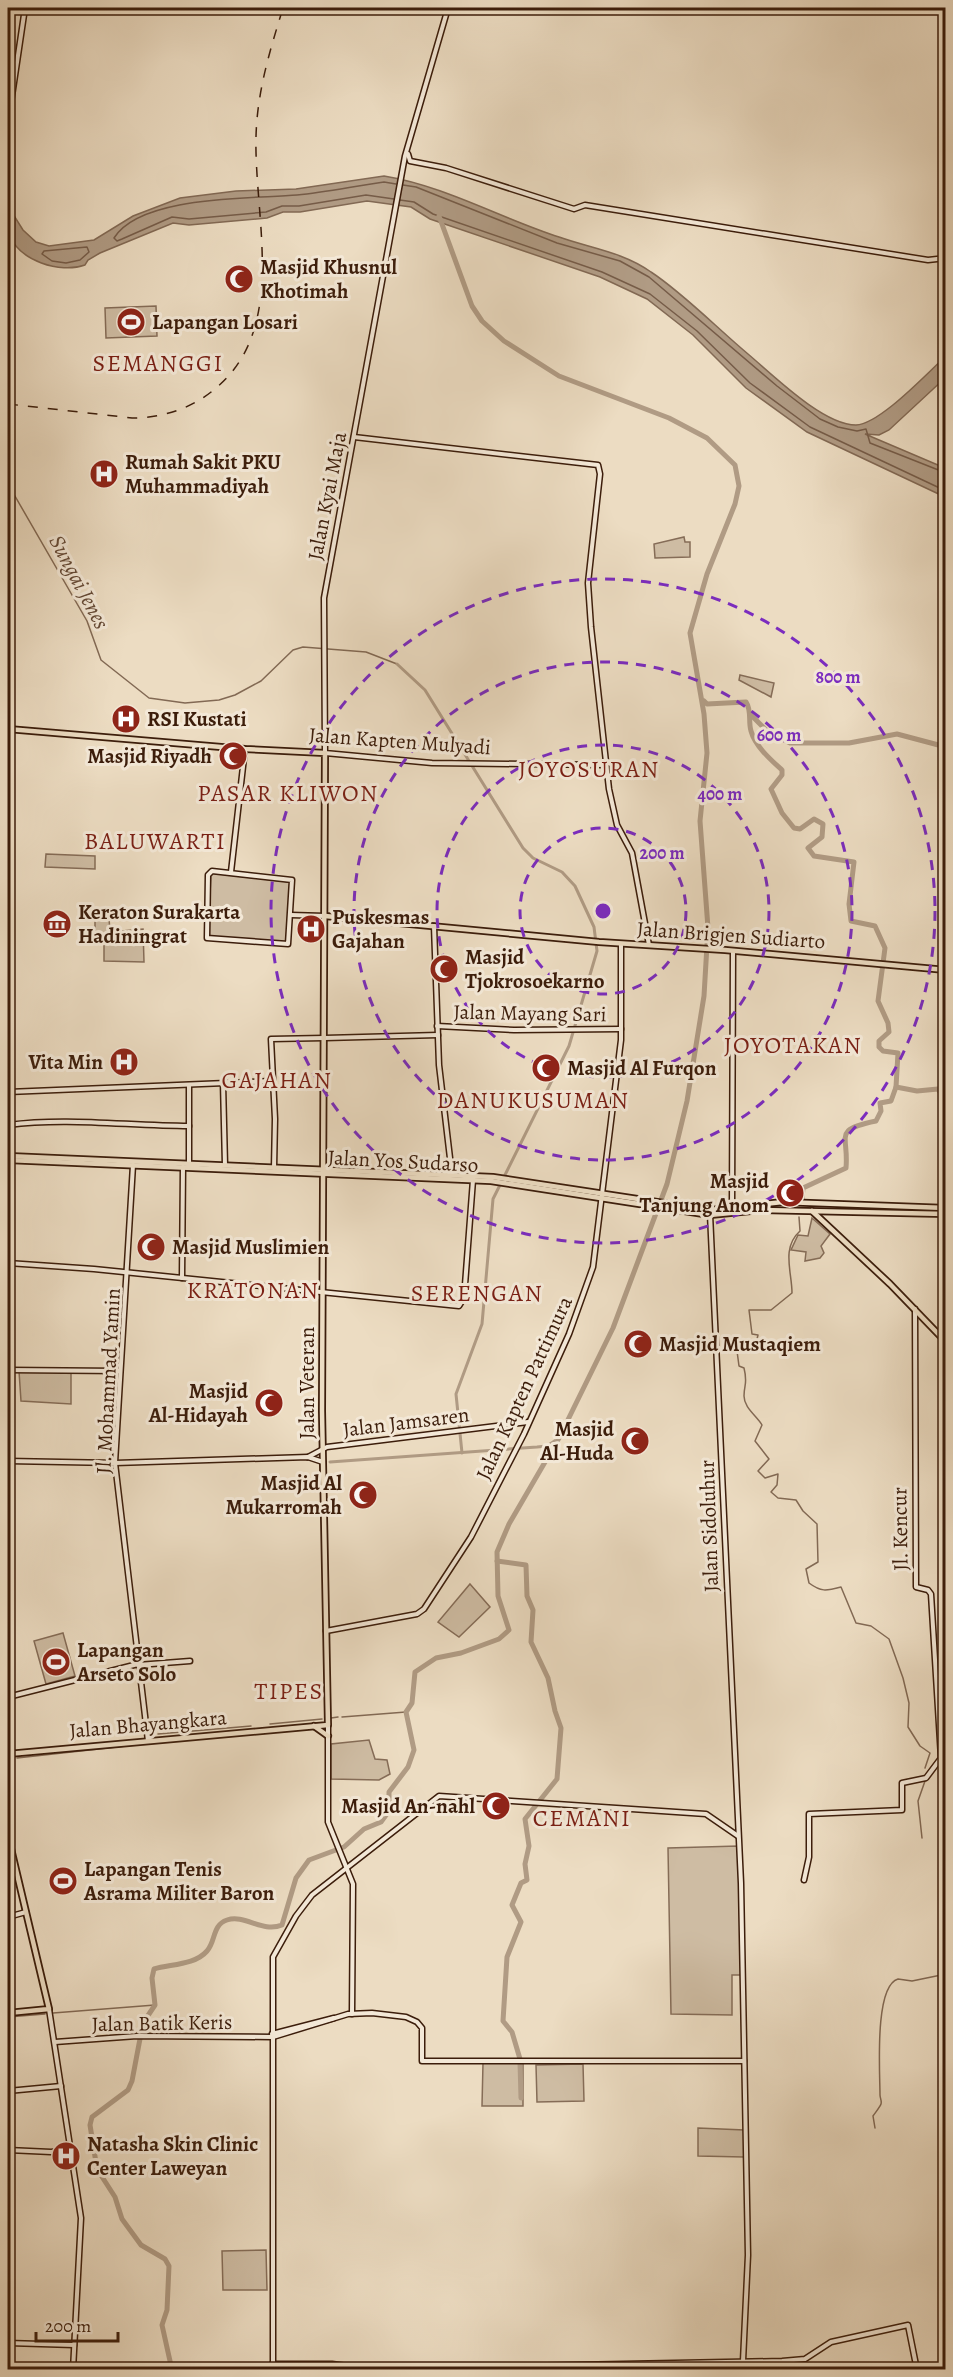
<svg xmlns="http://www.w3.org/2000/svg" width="953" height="2377" font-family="Alegreya,serif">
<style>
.green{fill:#cebca3;stroke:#856c57;stroke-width:1.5}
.water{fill:#b09b84;stroke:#826954;stroke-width:1.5}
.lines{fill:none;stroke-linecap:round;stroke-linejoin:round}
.shore{stroke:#765c48;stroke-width:1.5}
.stream{stroke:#826954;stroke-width:1.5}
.canal{stroke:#b09b84;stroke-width:3}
.river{stroke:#b09b84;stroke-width:5}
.secondary-casing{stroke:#3c1d0b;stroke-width:7}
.primary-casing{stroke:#3c1d0b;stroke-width:8}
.secondary{stroke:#f3e8d7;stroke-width:4}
.primary{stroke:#ecdcc2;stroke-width:4.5}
.rail{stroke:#3c1d0b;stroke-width:1.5;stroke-dasharray:10 10;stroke-linecap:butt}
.ring{fill:none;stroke:#7b2cbf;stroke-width:3;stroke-dasharray:10 8}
.labels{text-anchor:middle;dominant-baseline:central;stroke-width:6;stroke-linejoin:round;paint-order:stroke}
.poi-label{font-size:21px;font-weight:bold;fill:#3c1d0b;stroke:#f3e8d7;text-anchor:start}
.street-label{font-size:21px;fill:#3c1d0b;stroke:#f3e8d7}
.water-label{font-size:22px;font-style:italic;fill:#654935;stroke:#f3e8d7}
.quarter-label{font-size:24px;letter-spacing:1.5px;fill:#7a1f14;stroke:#f3e8d7}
.centre{fill:#7b2cbf;stroke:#f3e8d7;stroke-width:3}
.ring-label{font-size:18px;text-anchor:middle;font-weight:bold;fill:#7b2cbf;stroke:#f3e8d7;stroke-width:6;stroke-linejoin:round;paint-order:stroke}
</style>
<rect width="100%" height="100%" fill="#ecdcc2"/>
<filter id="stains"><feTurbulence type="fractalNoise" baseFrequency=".00333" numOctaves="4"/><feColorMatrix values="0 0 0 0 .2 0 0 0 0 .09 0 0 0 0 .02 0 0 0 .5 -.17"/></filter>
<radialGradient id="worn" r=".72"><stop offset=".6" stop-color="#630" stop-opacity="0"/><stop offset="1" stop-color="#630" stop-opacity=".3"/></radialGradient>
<g class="green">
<path d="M156,306l1,30 -51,2 -1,-30z"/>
<path d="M684,537l1,5h5v15l-35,1 -1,-14z"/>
<path d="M740,675l34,8 -3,14 -32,-17z"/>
<path d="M46,854l49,2v13l-50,-2z"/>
<path d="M211,873l79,9 -4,61 -78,-6z"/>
<path d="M95,918h14l1,14 33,-3 1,33 -40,-1v-24h-9z"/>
<path d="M812,1218l18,16 -9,12 3,7 -4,5 -15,3 1,-9 -15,-2 7,-15 10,1z"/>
<path d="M19,1371l52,2v31l-50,-3z"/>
<path d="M470,1584l20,23 -31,30 -21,-15z"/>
<path d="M63,1633l12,43 -29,8 -12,-43z"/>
<path d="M369,1740l6,19 12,1 3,14 -11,6 -48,-1v-35z"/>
<path d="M738,1846l3,129h-9v40l-61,-1 -3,-166z"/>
<path d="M483,2063h40v43h-41z"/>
<path d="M583,2064l1,37 -47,1 -1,-37z"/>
<path d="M698,2128l46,2v27l-46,-1z"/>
<path d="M266,2250l1,40h-44l-1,-39z"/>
</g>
<path class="water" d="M384,176c61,10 116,42 175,61 31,11 64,15 92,35 32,21 67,57 97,82 25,21 75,71 108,71 24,-1 70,-51 89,-68v21l-56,52 -10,5 -14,-1 80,34v29l-138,-65 -61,-44 -53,-53 -46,-36 -47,-22 -170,-58 -19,-12 -44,-6 -67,11h-17l-16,6 -78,7 -16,-2 -73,30 -12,7 -3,5c-25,9 -66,-4 -76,-31 -3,-8 -1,-19 -1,-28l15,24 13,12 13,4 45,-6 39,-24 47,-18 56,-7 60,-2z"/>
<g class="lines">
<g class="shore">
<path d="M403,185l13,2 141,56 63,18 29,16 128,109 43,33 18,8 19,4 9,-2 4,14 76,30"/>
<path d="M394,199l-28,-4 -67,11h-17l-16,6 -77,7 -17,-2 -50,22 -5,2 -3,-3c27,-43 138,-39 183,-43 29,-3 58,-9 87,-13l12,2"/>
<path d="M400,200l14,2 19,12 169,58 48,22 47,37 53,52 60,44 136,64"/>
<path d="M87,247l2,5 -9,8 -14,3 -14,-2 -10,-7 2,-3z"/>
</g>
<g class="stream">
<path d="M8,484l79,137 14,39 48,38 36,5 34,-3 16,-5 26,-14 32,-31 10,-3 63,5 31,12"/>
<path d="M799,1217l1,14c-19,17 -8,41 -8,62l-21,17h-22l3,24 6,1 -2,8 -8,7 -7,-3 -4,4 2,15 5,2c4,16 0,16 0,28 0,12 13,20 18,29l-7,16 14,18 -11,12 7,7 13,-4 -1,11 -6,7 7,6 18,2 7,11 14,13 1,38 -12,7 3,14c12,9 17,8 32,4l15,36 15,3 18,13 14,39 6,25 -1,24 12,19 10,7 -5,15"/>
<path d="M342,1717l64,-5"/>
<path d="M331,1718l7,-1"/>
<path d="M270,1724l52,-5"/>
<path d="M158,1734l93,-8"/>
<path d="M17,1758l118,-13"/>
<path d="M922,1838l-4,-37 7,-20"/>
<path d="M53,2013l102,-8"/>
<path d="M8,2017l37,-3"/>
<path d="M875,2128l-2,-12c2,-3 7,-9 8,-12 1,-3 -1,-6 -1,-9 0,-22 -6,-109 18,-116l14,2 34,-7"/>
</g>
<g class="canal">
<path d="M397,664l28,26 98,158 10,10 29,14 13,14 19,41 3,24 -28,95 -76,153 -11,125 -26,70 6,59"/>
<path d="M330,1462l207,-15 10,-1 12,-8"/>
</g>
<g class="river">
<path d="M704,701l3,3 39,-2c6,9 2,19 5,29 4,15 20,29 31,39v5l-11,14 11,24 12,15 6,1 14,-10 9,5 -1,13 -14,11 6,8 40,6 -5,42 2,17 24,5 10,22 -7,53 10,22 1,9 -10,9v6l4,4 15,2 -2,34 -5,14 -11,2 1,8 -5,10c-44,9 -27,14 -30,47l-43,20 -1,11"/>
<path d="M750,714l18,18 22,11h59l48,-9 49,13"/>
<path d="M896,1087l21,4 21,-2 8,13"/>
<path d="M497,1561l29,4 1,31 6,14 -2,32 17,36 7,33 6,17 -4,51 -32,40 4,27 -4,18 2,16 -6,3 -9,22 9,17 -14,35 -4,64 9,11 8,27"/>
<path d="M520,2062l1,36"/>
<path d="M172,2370l-10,-45 5,-15 2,-44 -4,-7 -24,-14 -19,-26 -7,-22 -18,-28 -7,-44 2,-8 36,-27 4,-9 11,-58 12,-18 -3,-27 2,-9c17,-5 41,-4 53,-18 9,-10 5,-26 20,-31 18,-6 35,13 55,5l14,-47 13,-18 35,-13 20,-18 17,-7 8,-11v-19l19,-25 6,-17 -8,-38 6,-9 3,-31 21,-14 25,-5 38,-14 10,-9 -11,-34 -1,-44 12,-28 50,-86 54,-110 54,-144 20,-83 17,-105 4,-68 -8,-107 7,-68 -3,-39 -14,-81 17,-59 28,-70 4,-18 -4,-21 -28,-27 -38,-20 -110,-42 -55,-35 -22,-20 -10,-15 -33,-90"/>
</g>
<g class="secondary-casing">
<g id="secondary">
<path d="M448,8l-43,148 -81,442 1,155 107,10 174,2"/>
<path d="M8,123l17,-115"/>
<path d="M408,154l2,7 36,7 128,41 11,-4 343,55 18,-2"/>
<path d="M354,437l244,28 2,9 -12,109 3,44 18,162 8,36 15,28 17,92"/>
<path d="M212,871l80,9 -4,64 -81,-6 1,-63z"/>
<path d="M231,872l14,-123"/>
<path d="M291,915l34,1"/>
<path d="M434,926l5,139 13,110"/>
<path d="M437,1026l77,4 107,-1"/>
<path d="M325,1038l113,-3"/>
<path d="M223,1083l2,82"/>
<path d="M189,1085v80"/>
<path d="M8,1092l264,-11"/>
<path d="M8,1125c60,-8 120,1 181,1"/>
<path d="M133,1165l-18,298 33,278"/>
<path d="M274,1168l1,-49 -4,-80 53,-1"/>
<path d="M732,1208l1,-257"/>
<path d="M710,1214l31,669 7,372 -5,106"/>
<path d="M8,1263l86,6 365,37 5,-8 9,-118"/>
<path d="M182,1278l1,-111"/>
<path d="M8,1370l112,1"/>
<path d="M308,1457l19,-10 201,-25"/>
<path d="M8,1461l107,2 193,-6 15,5"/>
<path d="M326,1631l91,-17 7,-5 47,-72 53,-103 45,-100 24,-67 28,-227v-96"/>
<path d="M138,1665l52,-4"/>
<path d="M8,1697l130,-33"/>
<path d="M328,1725v97l25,62 -1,130"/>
<path d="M804,1880l5,-23v-43l93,-4v-27l24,-5 15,-20 -10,-164 -3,-4 -12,-3 -1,-278"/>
<path d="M8,1917l18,-5"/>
<path d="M49,2009l32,209 -8,152"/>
<path d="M272,2034l62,-16"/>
<path d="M55,2042l82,-6 136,1 75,-23 24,-1 34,4 11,5 5,6v33h322"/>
<path d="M8,2091l53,-5"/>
<path d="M8,2150l43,2 20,-2"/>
<path d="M8,2343l66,2"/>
<path d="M272,2364h60l38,5 412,-8 23,-2 26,-17 77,-17 9,45"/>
<path d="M273,2370v-413l23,-41 16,-21 127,-99 267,18 32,22"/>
</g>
</g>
<g class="primary-casing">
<g id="primary">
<path d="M8,729l237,20 80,4 -3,658 6,314 -320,29"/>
<path d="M325,916l274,26 126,8 221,20"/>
<path d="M8,1156l485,21 217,33 73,-8 163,6"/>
<path d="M8,1160l483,21 219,34 51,-5 185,4"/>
<path d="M812,1211l78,73 56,58"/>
<path d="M314,1726l14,10"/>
<path d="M8,1836l41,173 -41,4"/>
</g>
</g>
<use href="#secondary" class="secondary"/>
<use href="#primary" class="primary"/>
<path class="rail" d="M8,404l124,14c31,0 61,-10 84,-30 72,-60 38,-170 40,-251 1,-45 14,-87 27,-129"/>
</g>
<g class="ring">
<circle cx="603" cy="911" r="83"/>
<circle cx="603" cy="911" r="166"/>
<circle cx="603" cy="911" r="249"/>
<circle cx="603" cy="911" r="332"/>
</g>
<defs>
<g id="mosque-disc" transform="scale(1.5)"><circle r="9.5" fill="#8f2418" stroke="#f3e8d7"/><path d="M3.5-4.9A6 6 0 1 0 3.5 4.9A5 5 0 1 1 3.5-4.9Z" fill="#fff"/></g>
<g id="stadium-disc" transform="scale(1.5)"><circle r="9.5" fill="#8f2418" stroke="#f3e8d7"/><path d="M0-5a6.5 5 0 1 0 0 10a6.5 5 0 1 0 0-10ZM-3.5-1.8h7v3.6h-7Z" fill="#fff"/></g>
<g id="hospital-disc" transform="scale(1.5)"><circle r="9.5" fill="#8f2418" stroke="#f3e8d7"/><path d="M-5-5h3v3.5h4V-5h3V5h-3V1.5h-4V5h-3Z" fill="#fff"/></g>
<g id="museum-disc" transform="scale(1.5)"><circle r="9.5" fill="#8f2418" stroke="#f3e8d7"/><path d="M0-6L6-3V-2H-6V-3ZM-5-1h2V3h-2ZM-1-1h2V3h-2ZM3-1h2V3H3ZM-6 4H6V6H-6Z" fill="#fff"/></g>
</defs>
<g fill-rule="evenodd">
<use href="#mosque-disc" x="239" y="279"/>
<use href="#stadium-disc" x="131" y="322"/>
<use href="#hospital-disc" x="104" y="474"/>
<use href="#hospital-disc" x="126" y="719"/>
<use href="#mosque-disc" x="233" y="756"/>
<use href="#museum-disc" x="57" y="924"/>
<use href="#hospital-disc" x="311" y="929"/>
<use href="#mosque-disc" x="444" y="969"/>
<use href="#hospital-disc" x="124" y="1062"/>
<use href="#mosque-disc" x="546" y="1068"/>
<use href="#mosque-disc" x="790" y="1193"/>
<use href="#mosque-disc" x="151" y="1247"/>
<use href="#mosque-disc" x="638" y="1344"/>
<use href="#mosque-disc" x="269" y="1403"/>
<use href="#mosque-disc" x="635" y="1441"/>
<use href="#mosque-disc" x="363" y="1495"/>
<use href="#stadium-disc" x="56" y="1662"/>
<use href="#mosque-disc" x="496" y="1806"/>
<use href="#stadium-disc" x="63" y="1881"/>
<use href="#hospital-disc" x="66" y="2156"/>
</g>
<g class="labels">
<g class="poi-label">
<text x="260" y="267">Masjid Khusnul<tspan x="260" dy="24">Khotimah</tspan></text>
<text x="152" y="322">Lapangan Losari</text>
<text x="125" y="462">Rumah Sakit PKU<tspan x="125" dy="24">Muhammadiyah</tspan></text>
<text x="147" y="719">RSI Kustati</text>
<text x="212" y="756" text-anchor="end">Masjid Riyadh</text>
<text x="78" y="912">Keraton Surakarta<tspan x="78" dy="24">Hadiningrat</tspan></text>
<text x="332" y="917">Puskesmas<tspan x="332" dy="24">Gajahan</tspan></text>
<text x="465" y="957">Masjid<tspan x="465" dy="24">Tjokrosoekarno</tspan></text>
<text x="103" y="1062" text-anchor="end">Vita Min</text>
<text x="567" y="1068">Masjid Al Furqon</text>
<text x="769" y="1181" text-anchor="end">Masjid<tspan x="769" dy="24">Tanjung Anom</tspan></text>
<text x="172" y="1247">Masjid Muslimien</text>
<text x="659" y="1344">Masjid Mustaqiem</text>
<text x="248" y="1391" text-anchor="end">Masjid<tspan x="248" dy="24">Al-Hidayah</tspan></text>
<text x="614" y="1429" text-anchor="end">Masjid<tspan x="614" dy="24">Al-Huda</tspan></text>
<text x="342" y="1483" text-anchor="end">Masjid Al<tspan x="342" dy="24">Mukarromah</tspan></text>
<text x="77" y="1650">Lapangan<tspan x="77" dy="24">Arseto Solo</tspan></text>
<text x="475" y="1806" text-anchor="end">Masjid An-nahl</text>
<text x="84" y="1869">Lapangan Tenis<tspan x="84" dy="24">Asrama Militer Baron</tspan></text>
<text x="87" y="2144">Natasha Skin Clinic<tspan x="87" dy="24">Center Laweyan</tspan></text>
</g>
<g class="street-label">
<text transform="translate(327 496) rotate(-79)">Jalan Kyai Maja</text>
<text transform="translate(400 741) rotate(4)">Jalan Kapten Mulyadi</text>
<text transform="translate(731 935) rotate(4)">Jalan Brigjen Sudiarto</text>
<text transform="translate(530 1013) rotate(1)">Jalan Mayang Sari</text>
<text transform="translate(403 1161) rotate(3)">Jalan Yos Sudarso</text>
<text transform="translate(108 1381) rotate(-87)">Jl. Mohammad Yamin</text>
<text transform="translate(307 1383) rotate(-90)">Jalan Veteran</text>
<text transform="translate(524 1388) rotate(-65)">Jalan Kapten Pattimura</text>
<text transform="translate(406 1422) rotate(-7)">Jalan Jamsaren</text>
<text transform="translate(709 1526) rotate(-92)">Jalan Sidoluhur</text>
<text transform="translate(900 1529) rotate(-91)">Jl. Kencur</text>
<text transform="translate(148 1724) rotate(-5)">Jalan Bhayangkara</text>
<text transform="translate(162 2023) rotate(-1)">Jalan Batik Keris</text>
</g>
<g class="water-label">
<text transform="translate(79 582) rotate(62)">Sungai Jenes</text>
</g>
<g class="quarter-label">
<text x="158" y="363">SEMANGGI</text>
<text x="589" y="769">JOYOSURAN</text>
<text x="288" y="793">PASAR KLIWON</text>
<text x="155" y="841">BALUWARTI</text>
<text x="793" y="1045">JOYOTAKAN</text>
<text x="277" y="1080">GAJAHAN</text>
<text x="533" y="1100">DANUKUSUMAN</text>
<text x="253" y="1290">KRATONAN</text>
<text x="477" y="1293">SERENGAN</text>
<text x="289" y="1691">TIPES</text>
<text x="582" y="1818">CEMANI</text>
</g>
</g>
<circle cx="603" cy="911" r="9" class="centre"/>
<g class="ring-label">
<text x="838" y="683">800 m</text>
<text x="779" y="741">600 m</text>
<text x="720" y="800">400 m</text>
<text x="662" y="859">200 m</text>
</g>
<rect width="953" height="2377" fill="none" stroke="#ecdcc2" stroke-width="30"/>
<rect x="9" y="9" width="935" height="2359" fill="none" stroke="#3c1d0b" stroke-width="3"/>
<rect x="15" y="15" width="923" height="2347" fill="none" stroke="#3c1d0b" stroke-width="1.5"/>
<path d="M36 2332v9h82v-9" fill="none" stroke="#3c1d0b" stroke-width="3"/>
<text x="45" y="2332" font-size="18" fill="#3c1d0b" stroke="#f3e8d7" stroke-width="4.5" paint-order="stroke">200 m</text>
<rect width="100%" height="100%" filter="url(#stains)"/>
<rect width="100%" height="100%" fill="url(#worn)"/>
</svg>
